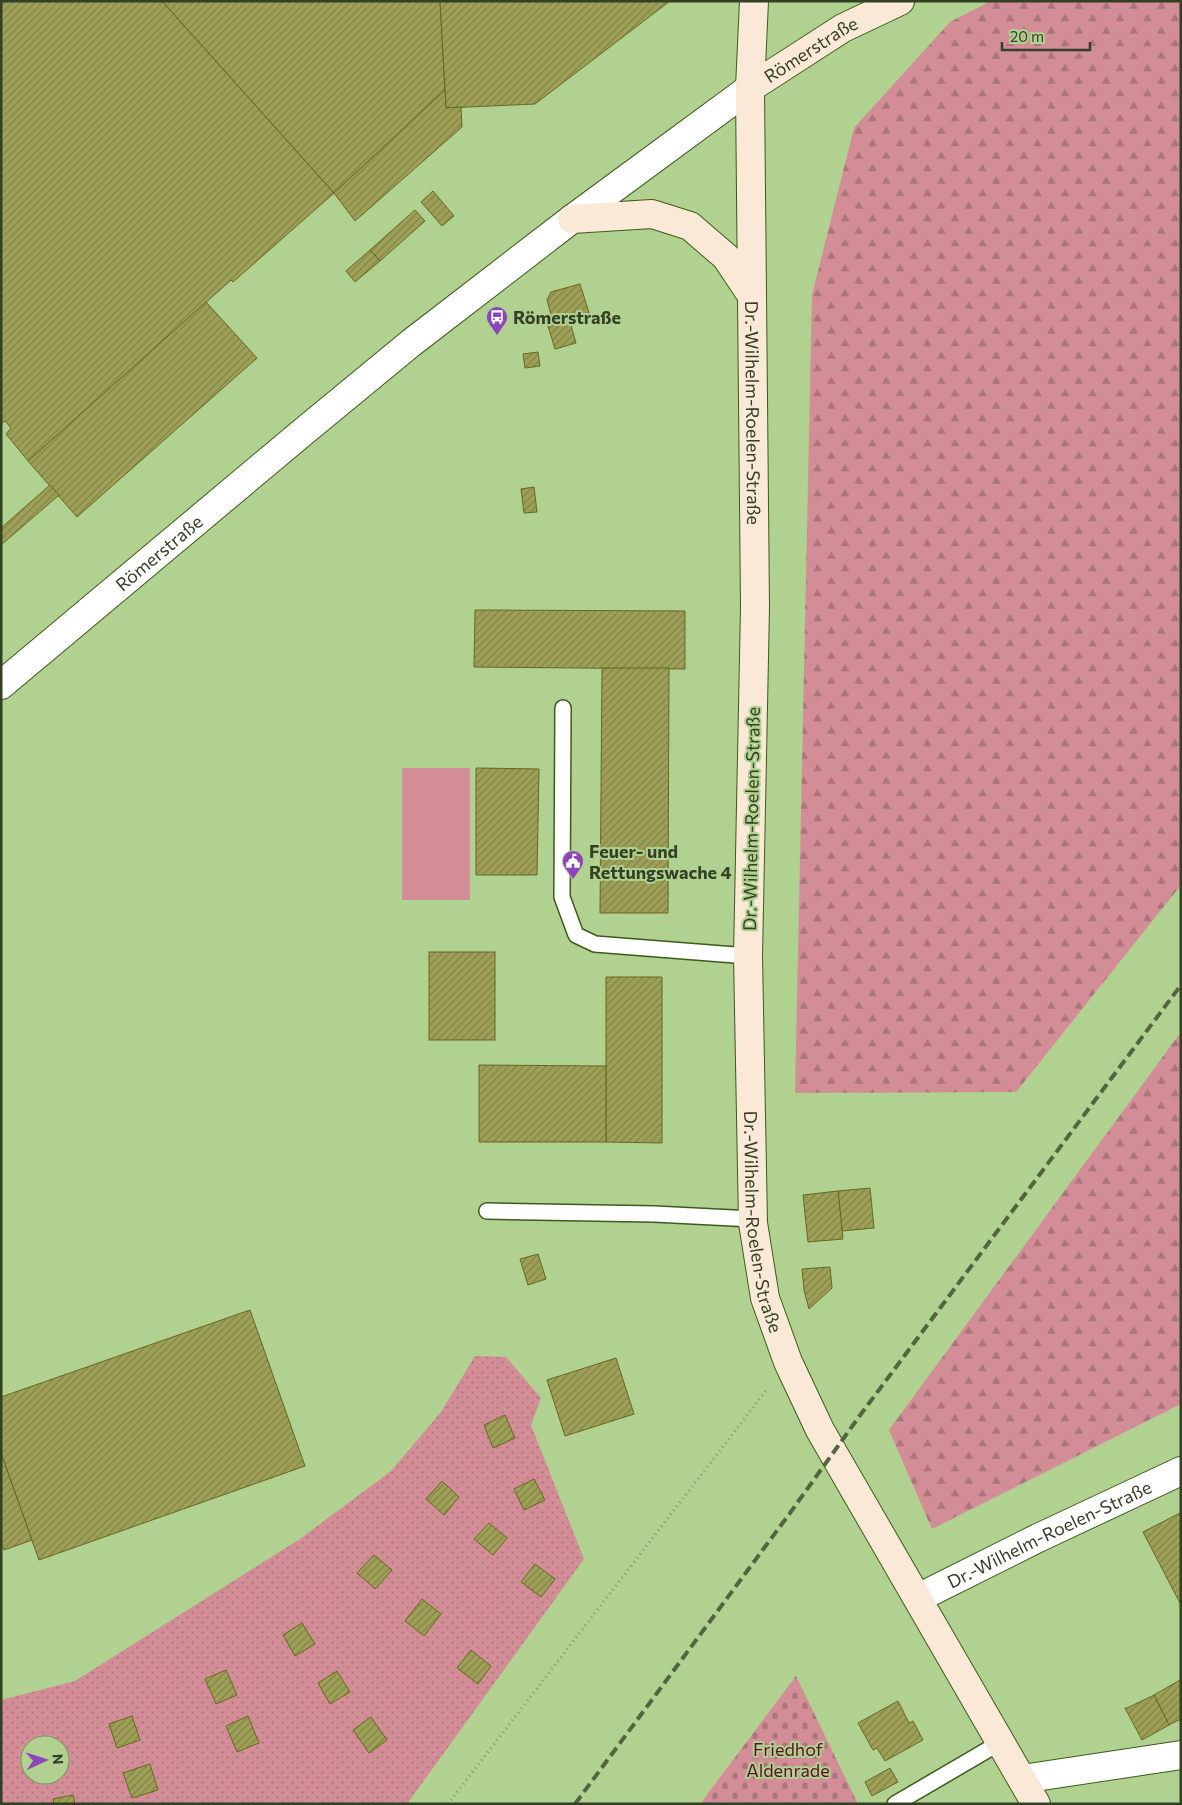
<svg xmlns="http://www.w3.org/2000/svg" width="1182" height="1805" font-family="Commissioner,sans-serif">
<style>
.grass{fill:#d28d97}
.forest{fill:url(#forest-firs)}
.cemetery{fill:url(#cemetery-stones)}
.garden{fill:url(#garden-dots);fill-rule:evenodd}
.building{fill:url(#building-hatch);stroke:#67681c}
.lines{fill:none;stroke-linecap:round;stroke-linejoin:round}
.service-casing{stroke:#3e5a1b;stroke-width:18}
.minor-casing{stroke:#3e5a1b;stroke-width:30}
.tertiary-casing{stroke:#3e5a1b;stroke-width:30}
.secondary-casing{stroke:#3e5a1b;stroke-width:30}
.path{stroke:#819b67;stroke-width:3;stroke-dasharray:1 4;stroke-linecap:butt}
.service{stroke:#fff;stroke-width:15}
.minor{stroke:#fff;stroke-width:28}
.tertiary{stroke:#fff;stroke-width:28}
.secondary{stroke:#f9e9d6;stroke-width:28}
.rail{stroke:#536540;stroke-width:4;stroke-dasharray:10 5;stroke-linecap:butt}
.labels{text-anchor:middle;dominant-baseline:central;stroke-width:4;stroke-linejoin:round;paint-order:stroke}
.street-label{font-size:18px;fill:#334025;stroke:#b0d18f}
.poi-label{font-size:18px;font-weight:bold;fill:#334025;stroke:#b0d18f;text-anchor:start}
.park-label{font-size:18px;fill:#5a1125;stroke:#b0d18f}
</style>
<defs>
<pattern id="forest-firs" width="22" height="20" patternUnits="userSpaceOnUse" patternTransform="scale(1.25)"><rect width="22" height="20" fill="#d28d97"/><path d="M5 1l3.5 6h-7zM16 11l3.5 6h-7z" fill="#ab757b"/></pattern>
<pattern id="cemetery-stones" width="16" height="16" patternUnits="userSpaceOnUse" patternTransform="scale(1.25)"><rect width="16" height="16" fill="#d28d97"/><path d="M2 7V4a2 2 0 0 1 4 0v3zM10 15v-3a2 2 0 0 1 4 0v3z" fill="#ab757b"/></pattern>
<pattern id="garden-dots" width="8" height="8" patternUnits="userSpaceOnUse" patternTransform="scale(1.25)"><rect width="8" height="8" fill="#d28d97"/><path d="M2 2h.1M6 6h.1" fill="none" stroke="#ab757b" stroke-width="1.8" stroke-linecap="round"/></pattern>
<pattern id="building-hatch" width="6" height="6" patternUnits="userSpaceOnUse" patternTransform="scale(1.25)"><rect width="6" height="6" fill="#9ea058"/><path d="M-1 1l2-2M0 6l6-6M5 7l2-2" fill="none" stroke="#818449"/></pattern>
</defs>
<rect width="100%" height="100%" fill="#b0d18f"/>
<rect class="grass" x="402" y="768" width="68" height="132"/>
<g class="forest">
<path d="M991,1h190v884l-165,207 -221,1 17,-798 42,-167 96,-106z"/>
<path d="M1181,1032v372l-249,125 -43,-99z"/>
</g>
<path class="cemetery" d="M796,1676l62,128h-158z"/>
<path class="garden" d="M475,1356l31,1 35,41 -10,27 53,134 -177,245h-406v-104l74,-19 225,-142 91,-68 50,-59zM30,1745h30v30h-30z"/>
<g class="building">
<path d="M1,1h161l172,192 -101,89 -2,-2 -203,181 -22,-27 5,-6 -6,-7 -4,3z"/>
<path d="M162,1h278l5,89 -111,103z"/>
<path d="M440,1h230l-135,103 -89,4z"/>
<path d="M445,90l1,18 15,-1 1,20 -107,94 -21,-28z"/>
<path d="M433,191l21,25 -12,10 -21,-24z"/>
<path d="M415,210l10,11 -45,40 -10,-11z"/>
<path d="M370,250l10,11 -25,21 -9,-11z"/>
<path d="M580,284l10,32 -20,6 6,21 -21,6 -7,-23 6,-1 -7,-25 4,-8z"/>
<path d="M206,302l51,56 -180,159 -49,-56z"/>
<path d="M538,352l2,14 -15,2 -2,-14z"/>
<path d="M50,485l9,10 -58,50v-17z"/>
<path d="M534,487l3,25 -13,1 -3,-24z"/>
<path d="M475,610l210,1v58l-211,-2z"/>
<path d="M602,668h67l-1,245h-68z"/>
<path d="M476,768l63,1 -2,106h-61z"/>
<rect x="429" y="952" width="66" height="88"/>
<path d="M606,977h56v166l-56,-1z"/>
<path d="M479,1065l127,1v76h-127z"/>
<path d="M870,1188l4,40 -32,3 -4,-40z"/>
<path d="M838,1191l5,48 -35,3 -5,-47z"/>
<path d="M538,1254l8,25 -18,6 -8,-26z"/>
<path d="M830,1267l2,21 -23,21 -5,-19 -2,-21z"/>
<path d="M250,1310l55,156 -266,94 -38,-107v-56z"/>
<path d="M616,1358l18,56 -69,22 -18,-56z"/>
<path d="M505,1415l10,23 -22,10 -9,-23z"/>
<path d="M1,1453l31,87 -28,10 -3,-8z"/>
<path d="M534,1479l11,21 -21,10 -10,-21z"/>
<path d="M442,1481l17,16 -15,18 -18,-16z"/>
<path d="M1180,1513l1,2v90l-38,-73z"/>
<path d="M489,1523l18,15 -14,17 -19,-16z"/>
<path d="M374,1555l18,15 -17,19 -18,-16z"/>
<path d="M535,1564l20,15 -14,18 -20,-15z"/>
<path d="M422,1599l19,15 -17,22 -19,-15z"/>
<path d="M302,1623l13,21 -20,12 -12,-21z"/>
<path d="M471,1650l20,16 -13,18 -21,-16z"/>
<path d="M226,1670l11,25 -21,9 -11,-25z"/>
<path d="M337,1671l13,21 -20,12 -12,-21z"/>
<path d="M1180,1680h1v39l-12,6 -15,-30z"/>
<path d="M1154,1695l15,30 -27,15 -17,-32h2z"/>
<path d="M898,1701l11,22 4,-2 10,19 -38,21 -8,-13 -4,2 -15,-27z"/>
<path d="M132,1716l8,24 -23,8 -8,-24z"/>
<path d="M248,1716l11,27 -22,9 -11,-26z"/>
<path d="M371,1717l16,23 -18,13 -16,-23z"/>
<path d="M150,1764l8,26 -26,8 -9,-25z"/>
<path d="M890,1768l8,14 -26,14 -7,-14z"/>
<path d="M73,1795l2,9h-21l-1,-5z"/>
</g>
<g class="lines">
<g class="service-casing">
<g id="service">
<path d="M563,708l-1,189 14,38 19,9 153,12"/>
<path d="M487,1211l167,3 99,5"/>
<path d="M895,1804l106,-62"/>
</g>
</g>
<g class="minor-casing">
<g id="minor">
<path id="s1" d="M918,1598l120,-60 143,-67"/>
<path d="M1022,1779l159,-24"/>
</g>
</g>
<g class="tertiary-casing">
<g id="tertiary">
<path id="s2" d="M1,685l302,-253 108,-89 161,-124 178,-131"/>
</g>
</g>
<g class="secondary-casing">
<g id="secondary">
<path id="s3" d="M754,1l-4,87 5,519 -7,349 5,267 12,75 23,64 32,68 216,374"/>
<path id="s4" d="M750,88l93,-60 57,-27"/>
<path d="M572,219l80,-5 38,12 36,31 26,39"/>
</g>
</g>
<path class="path" d="M448,1804l320,-416"/>
<use href="#service" class="service"/>
<use href="#minor" class="minor"/>
<use href="#tertiary" class="tertiary"/>
<use href="#secondary" class="secondary"/>
<path class="rail" d="M575,1804l215,-291 71,-99 320,-429"/>
</g>
<defs>
<g id="bus-pin" transform="scale(1.125)"><path d="M0 17L-7.5 6A9.5 9.5 0 1 1 7.5 6Z" fill="#8d46ba" stroke="#b0d18f"/><path d="M-5-6H5V4H4V6H2V4H-2V6H-4V4H-5ZM-3.5-4V0h7V-4ZM-3.5 1.2v1.5H-2V1.2ZM2 1.2v1.5H3.5V1.2Z" fill="#fff"/></g>
<g id="civic-pin" transform="scale(1.125)"><path d="M0 17L-7.5 6A9.5 9.5 0 1 1 7.5 6Z" fill="#8d46ba" stroke="#b0d18f"/><path d="M-.6-6.5H3V-4.5H.6V-3L4-1V1h2V6H-6V1h2V-1L-.6-3ZM-1.2 2.5V6h2.4V2.5Z" fill="#fff"/></g>
</defs>
<g fill-rule="evenodd">
<use href="#bus-pin" x="497" y="317"/>
<use href="#civic-pin" x="573" y="861"/>
</g>
<g class="labels">
<g class="street-label">
<text stroke="none"><textPath href="#s4" startOffset="72">Römerstraße</textPath></text>
<text stroke="none"><textPath href="#s3" startOffset="412">Dr.-Wilhelm-Roelen-Straße</textPath></text>
<text stroke="none"><textPath href="#s2" startOffset="206">Römerstraße</textPath></text>
<text transform="translate(751 819) rotate(-89)">Dr.-Wilhelm-Roelen-Straße</text>
<text stroke="none"><textPath href="#s3" startOffset="1222">Dr.-Wilhelm-Roelen-Straße</textPath></text>
<text stroke="none"><textPath href="#s1" startOffset="146">Dr.-Wilhelm-Roelen-Straße</textPath></text>
</g>
<g class="poi-label">
<text x="513" y="317">Römerstraße</text>
<text x="589" y="851">Feuer- und<tspan x="589" dy="21">Rettungswache 4</tspan></text>
</g>
<g class="park-label">
<text x="788" y="1749">Friedhof<tspan x="788" dy="21">Aldenrade</tspan></text>
</g>
</g>
<rect width="1182" height="1805" fill="none" stroke="#334025" stroke-width="5"/>
<g transform="translate(45 1760) rotate(86)"><circle r="24" fill="#b0d18f" stroke="#7e9765"/>
<path d="M0-4L9 19L0 12L-9 19Z" fill="#8d46ba"/>
<text y="-8" font-size="14" font-weight="bold" text-anchor="middle" fill="#334025">N</text>
</g>
<path d="M1002 42v8h88v-8" fill="none" stroke="#334025" stroke-width="2.5"/>
<text x="1010" y="42" font-size="15" fill="#334025" stroke="#b0d18f" stroke-width="4" paint-order="stroke">20 m</text>
</svg>
